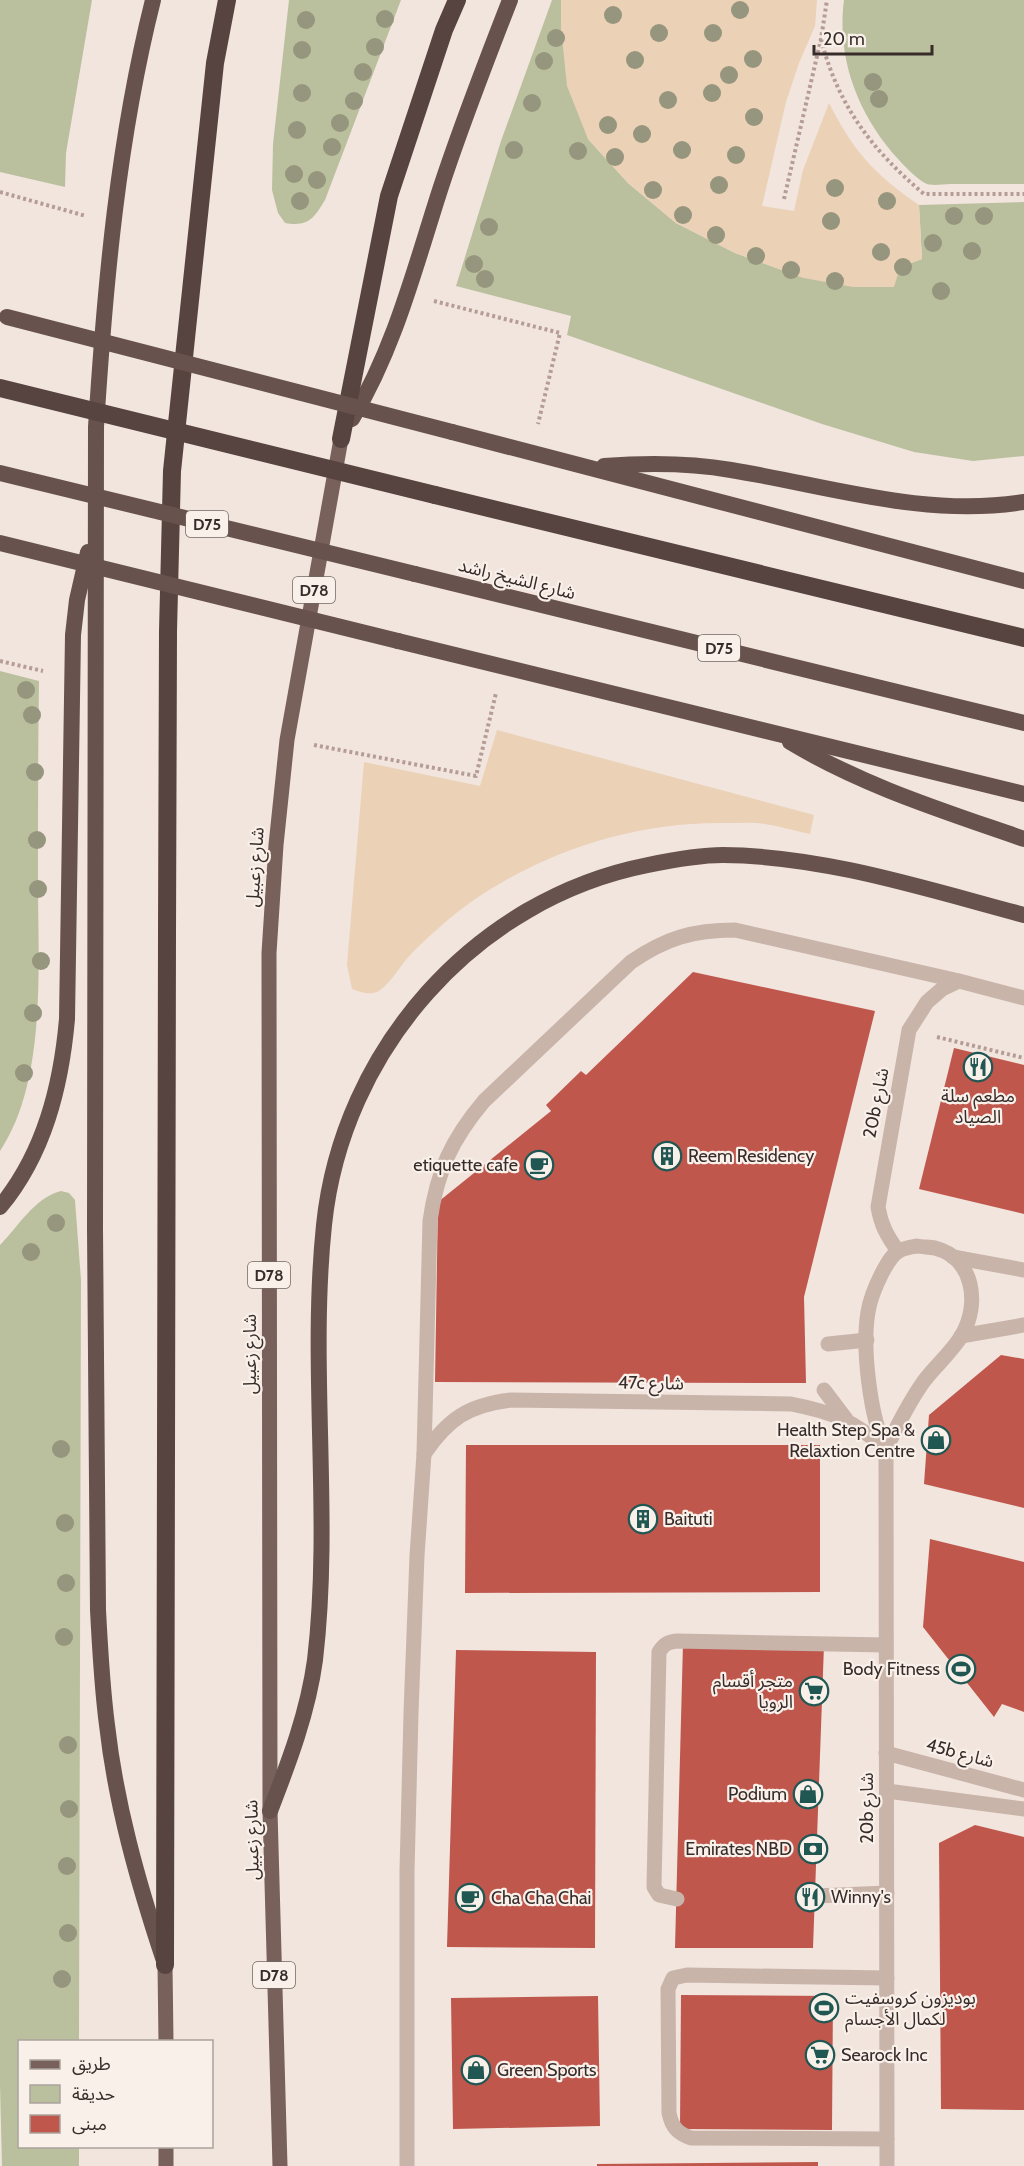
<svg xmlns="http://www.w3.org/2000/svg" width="1024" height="2166" font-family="Cabin,'Noto Sans Arabic',sans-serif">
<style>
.green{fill:#bac09e}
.sand{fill:#ebd1b6}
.building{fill:#c0574d}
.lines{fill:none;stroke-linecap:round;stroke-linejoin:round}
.path{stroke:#b59d95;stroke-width:4;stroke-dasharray:3 3;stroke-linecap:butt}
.service{stroke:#c9b4aa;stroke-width:15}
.minor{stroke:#c9b4aa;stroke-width:15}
.primary{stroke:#78605b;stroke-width:15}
.trunk{stroke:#68524e;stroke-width:16}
.motorway{stroke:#574441;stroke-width:18}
.trunk-bridge{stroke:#68524e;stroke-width:16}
.motorway-bridge{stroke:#574441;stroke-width:18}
.tree{fill:#96957d}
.labels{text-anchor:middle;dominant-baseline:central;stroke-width:4.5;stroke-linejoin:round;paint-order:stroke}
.shield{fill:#f9f0ea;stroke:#716763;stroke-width:1.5}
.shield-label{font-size:16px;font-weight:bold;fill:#372c29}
.street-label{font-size:18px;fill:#372c29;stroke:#f9f0ea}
.poi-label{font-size:18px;fill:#372c29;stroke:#f9f0ea;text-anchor:start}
</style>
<rect width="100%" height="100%" fill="#f1e5de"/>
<g class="green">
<path d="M0,0h92l-26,153 -1,34 -65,-15z"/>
<path d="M289,0h112l-76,200c-11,18 -16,27 -40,23l-7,-10 -6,-23 1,-46z"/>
<path d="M552,0h9v28l27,111 40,44 48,40 59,30 69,25 96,-11 22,-8 -3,-54 105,-3v254l-51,5 -59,-9 -92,-28 -255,-89 4,-19 -115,-30 45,-145z"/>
<path d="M844,0h180v184c-25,0 -49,0 -74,0 -6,0 -17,2 -23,0 -9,-4 -21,-16 -28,-24 -40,-43 -63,-101 -55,-160z"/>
<path d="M0,671l39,10c-1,67 -1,135 -1,202 0,81 9,198 -38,268z"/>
<path d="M61,1191l8,2 6,7 6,80 -2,761 -59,1v104l59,1v19h-77l-2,-81v-840c18,-18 34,-47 61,-54z"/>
</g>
<g class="sand">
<path d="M561,0h256l-2,26 -16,37 -13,39 -24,104 32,5 9,-41 26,-67c25,49 45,71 90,102l3,54 -22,8 -6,20h-41l-49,-9 -69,-25 -59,-30 -48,-40 -40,-44 -21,-53 -6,-58z"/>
<path d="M497,730l317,85 -4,19c-15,-3 -30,-8 -45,-10 -12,-2 -25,-1 -37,-1 -91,-2 -182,27 -257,79 -21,15 -41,33 -59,51 -11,11 -20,29 -33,38 -9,5 -18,1 -27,-2l-5,-24 17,-203 116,24z"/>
</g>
<g class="building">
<path d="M693,972l182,39 -71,286 2,86 -371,-1 3,-180 113,-91 -5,-6 35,-34 5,4z"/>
<path d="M954,1048l70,17v149l-105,-25z"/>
<path d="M1001,1355l23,4v149l-100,-24 5,-69z"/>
<path d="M466,1445h354v147l-355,1z"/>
<path d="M930,1539l94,23v150l-22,-8 -8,13 -71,-90z"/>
<path d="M683,1643l141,2 -11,303h-138z"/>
<path d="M456,1650l140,2 -1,296 -148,-1z"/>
<path d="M975,1825l49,12v273l-83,-1 -2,-266z"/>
<path d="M681,1995l152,1 -1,134 -152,-1z"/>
<path d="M598,1996l2,130 -147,3 -2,-131z"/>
<path d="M818,2162v4h-221v-2z"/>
</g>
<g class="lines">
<g class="path">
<path d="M821,39c17,67 51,111 103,155h100"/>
<path d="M0,192l86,24"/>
<path d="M784,199l37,-160 6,-39"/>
<path d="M434,301l126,32 -22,91"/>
<path d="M0,661l43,10"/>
<path d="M314,745l162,31 20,-83"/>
<path d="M937,1037l87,21"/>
</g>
<g class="service">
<path d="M828,1344l39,-4"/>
<path d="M824,1390l22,29"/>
<path d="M815,1896l72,-3"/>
<path d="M677,1899l-18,-4 -5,-8 5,-235c5,-8 9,-10 18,-11l209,4"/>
<path d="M887,2139l-196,-1c-14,-5 -19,-11 -22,-25l-1,-124 5,-11 14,-3 200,3"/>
</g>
<g class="minor">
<path d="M917,1246c5,1 12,1 18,2 39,10 45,56 27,87 -10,17 -26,30 -38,46 -15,21 -27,45 -38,68 -16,-31 -24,-101 -18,-137 2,-13 8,-27 14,-39 4,-7 9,-18 17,-22 4,-3 12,-4 18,-5z"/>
<path d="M898,1251c-11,-15 -17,-26 -20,-44l31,-177 18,-28 15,-13 17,-8"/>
<path d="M953,1257l71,13"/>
<path d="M961,1336l63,-11"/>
<path d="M424,1454c24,-35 44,-49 87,-54l280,4c42,8 63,17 95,45l1,717"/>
<path d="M886,1753l138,37"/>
<path d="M887,1791l137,18"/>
<path d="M407,2166v-295l4,-158 6,-157 7,-102 6,-233c7,-50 22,-82 54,-120l147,-139c35,-24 62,-32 104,-32l224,51 65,17"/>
</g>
<g class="primary">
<path d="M165,1965l1,77"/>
<path d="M166,2146v20"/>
<path d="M280,2166l-10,-355 -1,-858 7,-108 11,-105 54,-301"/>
</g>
<g class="trunk">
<path d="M153,0c-35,139 -48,284 -57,427l-1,802 3,381c2,39 4,77 9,115 9,80 31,157 56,233"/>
<path d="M352,419c42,-70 62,-148 87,-226 21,-65 46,-129 71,-193"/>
<path d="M452,432l572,149"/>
<path d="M604,466c42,-3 86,-3 127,4 98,16 194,48 293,32"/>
<path d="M415,574l609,149"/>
<path d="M398,641l626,153"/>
<path d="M790,742c73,44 154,69 234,97"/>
<path d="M0,1207c44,-53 61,-120 67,-188l6,-384 4,-35 11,-48"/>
<path d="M270,1811c19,-49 38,-99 45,-151 17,-144 -6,-291 9,-435 18,-175 151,-326 324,-360 24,-5 50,-10 75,-10 102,1 203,34 301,60"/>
</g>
<g class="motorway">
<path d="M341,439l48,-243 55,-166 13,-30"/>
<path d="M435,495l589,143"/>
<path d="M165,1965l2,-1030 1,-304 4,-160 43,-408 12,-63"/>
</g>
<g class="trunk-bridge">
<path d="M7,317l445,115"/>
<path d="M0,473l415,101"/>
<path d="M0,543l398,98"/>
</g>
<path class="motorway-bridge" d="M0,388l435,107"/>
</g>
<g class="tree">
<circle cx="740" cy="10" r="9"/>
<circle cx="613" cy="15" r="9"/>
<circle cx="385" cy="19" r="9"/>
<circle cx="306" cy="20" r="9"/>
<circle cx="659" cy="33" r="9"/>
<circle cx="713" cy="33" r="9"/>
<circle cx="556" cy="38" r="9"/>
<circle cx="375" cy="47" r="9"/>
<circle cx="302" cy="50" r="9"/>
<circle cx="753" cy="59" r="9"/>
<circle cx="635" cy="60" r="9"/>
<circle cx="544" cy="61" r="9"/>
<circle cx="363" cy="72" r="9"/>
<circle cx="729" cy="75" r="9"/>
<circle cx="873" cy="82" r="9"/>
<circle cx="302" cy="93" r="9"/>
<circle cx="712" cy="93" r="9"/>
<circle cx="879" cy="99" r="9"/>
<circle cx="668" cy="100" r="9"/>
<circle cx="354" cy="101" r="9"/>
<circle cx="532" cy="103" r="9"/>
<circle cx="754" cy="117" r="9"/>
<circle cx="340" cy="123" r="9"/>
<circle cx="608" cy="125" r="9"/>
<circle cx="297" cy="130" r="9"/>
<circle cx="642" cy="134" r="9"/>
<circle cx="332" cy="147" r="9"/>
<circle cx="514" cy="150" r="9"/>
<circle cx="682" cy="150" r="9"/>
<circle cx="578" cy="151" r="9"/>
<circle cx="736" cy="155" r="9"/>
<circle cx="615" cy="157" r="9"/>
<circle cx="294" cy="174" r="9"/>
<circle cx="317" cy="180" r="9"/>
<circle cx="719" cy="185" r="9"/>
<circle cx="835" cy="188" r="9"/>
<circle cx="653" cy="190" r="9"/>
<circle cx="300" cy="201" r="9"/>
<circle cx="887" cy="201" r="9"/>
<circle cx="683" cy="215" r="9"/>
<circle cx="954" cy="216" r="9"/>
<circle cx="984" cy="216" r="9"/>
<circle cx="831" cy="221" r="9"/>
<circle cx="489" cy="227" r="9"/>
<circle cx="716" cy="235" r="9"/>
<circle cx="933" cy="243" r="9"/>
<circle cx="972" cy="251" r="9"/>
<circle cx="881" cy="252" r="9"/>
<circle cx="756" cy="256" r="9"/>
<circle cx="474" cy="264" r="9"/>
<circle cx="903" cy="267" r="9"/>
<circle cx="791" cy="270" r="9"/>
<circle cx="485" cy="279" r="9"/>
<circle cx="835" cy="281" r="9"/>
<circle cx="941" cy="291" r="9"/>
<circle cx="26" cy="690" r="9"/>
<circle cx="32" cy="715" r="9"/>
<circle cx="35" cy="772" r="9"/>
<circle cx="37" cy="840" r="9"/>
<circle cx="38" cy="889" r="9"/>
<circle cx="41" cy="961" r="9"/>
<circle cx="33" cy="1013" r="9"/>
<circle cx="24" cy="1073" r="9"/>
<circle cx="56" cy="1223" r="9"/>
<circle cx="31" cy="1252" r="9"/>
<circle cx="61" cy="1449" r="9"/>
<circle cx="65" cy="1523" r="9"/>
<circle cx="66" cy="1583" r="9"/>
<circle cx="64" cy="1637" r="9"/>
<circle cx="68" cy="1745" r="9"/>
<circle cx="69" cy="1809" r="9"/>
<circle cx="67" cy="1866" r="9"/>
<circle cx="68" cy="1933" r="9"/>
<circle cx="62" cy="1979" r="9"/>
</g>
<defs>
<g id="restaurant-ring" transform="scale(1.5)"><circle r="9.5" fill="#f9f0ea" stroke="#215752" stroke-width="1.5"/><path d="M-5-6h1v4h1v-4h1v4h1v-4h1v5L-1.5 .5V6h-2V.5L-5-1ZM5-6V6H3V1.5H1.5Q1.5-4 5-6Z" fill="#215752"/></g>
<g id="building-ring" transform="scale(1.5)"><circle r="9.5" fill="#f9f0ea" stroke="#215752" stroke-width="1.5"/><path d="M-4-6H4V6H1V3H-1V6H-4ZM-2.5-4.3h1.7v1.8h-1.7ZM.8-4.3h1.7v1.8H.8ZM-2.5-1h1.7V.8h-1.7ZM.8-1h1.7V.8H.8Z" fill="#215752"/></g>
<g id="cafe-ring" transform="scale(1.5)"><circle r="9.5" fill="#f9f0ea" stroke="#215752" stroke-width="1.5"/><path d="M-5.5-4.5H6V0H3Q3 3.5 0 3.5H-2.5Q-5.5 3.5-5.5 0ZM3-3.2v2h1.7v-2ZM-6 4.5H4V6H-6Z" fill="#215752"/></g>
<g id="shop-ring" transform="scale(1.5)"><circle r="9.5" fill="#f9f0ea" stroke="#215752" stroke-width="1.5"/><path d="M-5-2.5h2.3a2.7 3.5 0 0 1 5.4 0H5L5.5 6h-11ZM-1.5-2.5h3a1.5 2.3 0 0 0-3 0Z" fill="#215752"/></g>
<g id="stadium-ring" transform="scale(1.5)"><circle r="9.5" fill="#f9f0ea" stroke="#215752" stroke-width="1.5"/><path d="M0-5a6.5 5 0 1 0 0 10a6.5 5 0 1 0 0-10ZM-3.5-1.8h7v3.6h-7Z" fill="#215752"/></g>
<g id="supermarket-ring" transform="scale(1.5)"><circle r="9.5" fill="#f9f0ea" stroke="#215752" stroke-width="1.5"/><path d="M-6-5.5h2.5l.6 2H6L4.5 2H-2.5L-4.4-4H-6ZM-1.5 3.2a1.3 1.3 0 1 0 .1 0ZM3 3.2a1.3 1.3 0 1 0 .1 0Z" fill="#215752"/></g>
<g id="bank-ring" transform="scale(1.5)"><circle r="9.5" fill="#f9f0ea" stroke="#215752" stroke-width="1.5"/><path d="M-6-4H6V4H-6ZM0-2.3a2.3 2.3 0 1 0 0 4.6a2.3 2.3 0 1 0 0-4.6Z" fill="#215752"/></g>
</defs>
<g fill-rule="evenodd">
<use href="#restaurant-ring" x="978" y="1067"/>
<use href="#building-ring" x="667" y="1156"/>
<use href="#cafe-ring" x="539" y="1165"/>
<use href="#shop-ring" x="936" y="1440"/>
<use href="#building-ring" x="643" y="1519"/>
<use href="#stadium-ring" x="961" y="1669"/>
<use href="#supermarket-ring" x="814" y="1691"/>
<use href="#shop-ring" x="808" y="1794"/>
<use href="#bank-ring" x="813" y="1849"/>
<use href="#restaurant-ring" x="810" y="1897"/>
<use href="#cafe-ring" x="470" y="1898"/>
<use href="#stadium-ring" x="824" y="2008"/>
<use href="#supermarket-ring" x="820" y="2055"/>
<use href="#shop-ring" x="476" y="2070"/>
</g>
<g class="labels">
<g class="shield">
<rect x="186" y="511" width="42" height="26" rx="4.5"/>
<rect x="293" y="577" width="42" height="26" rx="4.5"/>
<rect x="698" y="635" width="42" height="26" rx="4.5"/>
<rect x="248" y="1262" width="42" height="26" rx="4.5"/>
<rect x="253" y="1962" width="42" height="26" rx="4.5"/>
</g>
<g class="shield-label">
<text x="207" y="524">D75</text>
<text x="314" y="590">D78</text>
<text x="719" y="648">D75</text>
<text x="269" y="1275">D78</text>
<text x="274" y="1975">D78</text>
</g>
<g class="street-label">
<text transform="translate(517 579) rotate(14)">شارع الشيخ راشد</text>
<text transform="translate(255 867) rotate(-86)">شارع زعبيل</text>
<text transform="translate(876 1103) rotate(-79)">20b شارع</text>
<text transform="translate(250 1354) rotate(-90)">شارع زعبيل</text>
<text transform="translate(651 1383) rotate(1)">47c شارع</text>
<text transform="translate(960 1753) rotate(15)">45b شارع</text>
<text transform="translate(867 1808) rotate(-90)">20b شارع</text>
<text transform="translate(252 1840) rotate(-91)">شارع زعبيل</text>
</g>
<g class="poi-label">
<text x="978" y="1096" text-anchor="middle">مطعم سلة<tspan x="978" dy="21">الصياد</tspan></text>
<text x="688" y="1156">Reem Residency</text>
<text x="518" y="1165" text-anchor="end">etiquette cafe</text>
<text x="915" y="1430" text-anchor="end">Health Step Spa &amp;<tspan x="915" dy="21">Relaxtion Centre</tspan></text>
<text x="664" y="1519">Baituti</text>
<text x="940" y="1669" text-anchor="end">Body Fitness</text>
<text x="793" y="1681" text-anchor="end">متجر أقسام<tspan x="793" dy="21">الرويا</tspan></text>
<text x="787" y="1794" text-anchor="end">Podium</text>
<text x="792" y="1849" text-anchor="end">Emirates NBD</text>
<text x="831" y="1897">Winny's</text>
<text x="491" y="1898">Cha Cha Chai</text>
<text x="845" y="1998">بوديزون كروسفيت<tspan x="845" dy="21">لكمال الأجسام</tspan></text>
<text x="841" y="2055">Searock Inc</text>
<text x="497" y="2070">Green Sports</text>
</g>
</g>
<rect x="18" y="2040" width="195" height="108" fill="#f9f0ea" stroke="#aba29d" stroke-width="1.5"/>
<rect x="30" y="2060" width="30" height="9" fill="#78605b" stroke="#aba29d" stroke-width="1.5"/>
<text x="72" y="2070" font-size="18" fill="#372c29">طريق</text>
<rect x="30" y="2085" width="30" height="18" fill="#bac09e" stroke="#aba29d" stroke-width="1.5"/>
<text x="72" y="2100" font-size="18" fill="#372c29">حديقة</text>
<rect x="30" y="2115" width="30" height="18" fill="#c0574d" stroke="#aba29d" stroke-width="1.5"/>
<text x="72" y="2130" font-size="18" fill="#372c29">مبنى</text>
<path d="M814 45v9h118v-9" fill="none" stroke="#372c29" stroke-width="3"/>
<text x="823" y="45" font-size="18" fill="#372c29" stroke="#f9f0ea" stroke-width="4.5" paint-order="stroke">20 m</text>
</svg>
